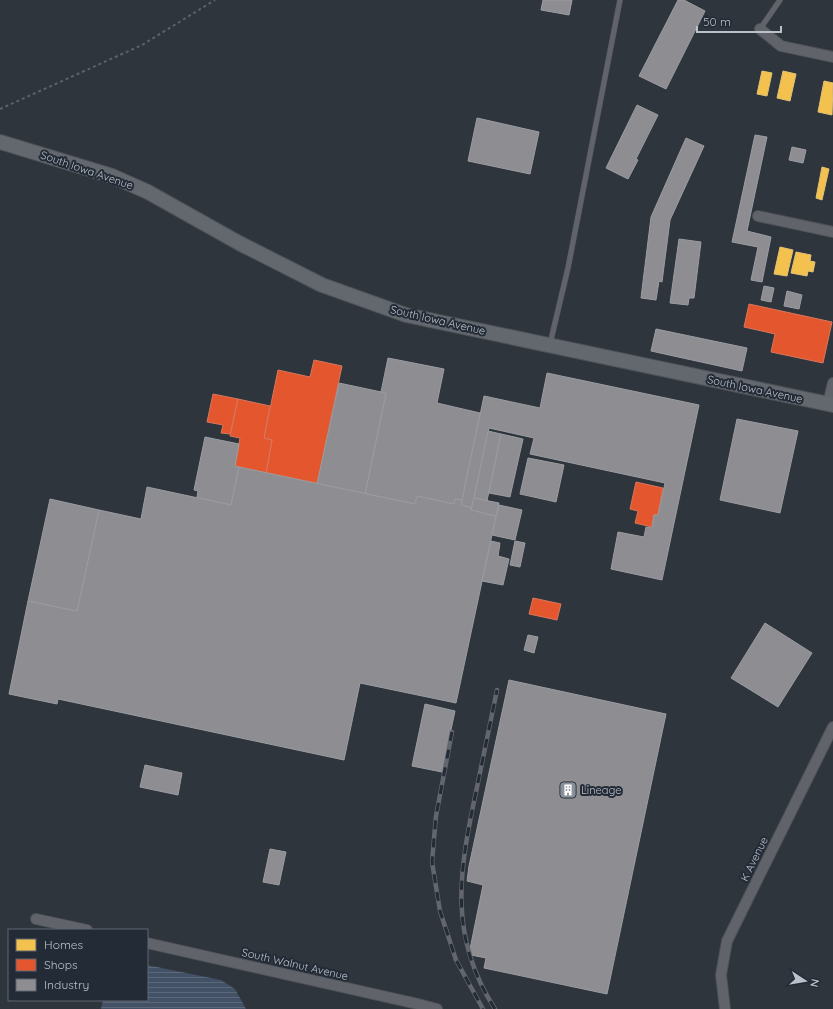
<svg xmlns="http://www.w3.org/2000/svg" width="833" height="1009" font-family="Quicksand,sans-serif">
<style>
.water{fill:url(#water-rules)}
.homes{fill:#f2c14e;stroke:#e2c174}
.shops{fill:#e4572e;stroke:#d8775d}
.industry{fill:#8d8d92;stroke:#9b9da3}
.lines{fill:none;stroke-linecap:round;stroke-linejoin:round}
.lane-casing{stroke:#4d5156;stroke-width:6}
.street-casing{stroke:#4d5156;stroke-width:12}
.secondary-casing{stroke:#4d5156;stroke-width:16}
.path{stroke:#5d6267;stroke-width:2;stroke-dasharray:3 3;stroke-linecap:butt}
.lane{stroke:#60636a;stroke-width:5}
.street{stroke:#60636a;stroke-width:10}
.secondary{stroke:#63676e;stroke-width:14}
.rail-casing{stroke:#63676d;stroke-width:4.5}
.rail{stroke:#232b36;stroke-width:3;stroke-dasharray:9;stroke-linecap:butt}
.labels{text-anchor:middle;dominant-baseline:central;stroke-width:4;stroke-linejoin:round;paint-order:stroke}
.street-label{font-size:11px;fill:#bbc1cb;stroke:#232b36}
.poi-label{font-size:11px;fill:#bbc1cb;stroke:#232b36;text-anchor:start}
</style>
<defs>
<pattern id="water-rules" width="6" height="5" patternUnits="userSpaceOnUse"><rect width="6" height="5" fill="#425165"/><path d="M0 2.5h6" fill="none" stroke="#5b687a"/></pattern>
</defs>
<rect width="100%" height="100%" fill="#2f353c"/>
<path class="water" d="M147,965l74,15 14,9 11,20h-145l2,-9h44z"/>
<g class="homes">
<path d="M762,71l10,2 -5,23 -10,-2z"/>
<path d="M783,71l13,3 -6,27 -13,-3z"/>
<path d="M824,81l9,2 -1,32 -14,-3z"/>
<path d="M822,167l7,2 -7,31 -6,-2z"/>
<path d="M780,247l13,3 -6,26 -13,-2z"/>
<path d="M796,252l15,3 -1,6 5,1 -2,10 -5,-1 -1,5 -16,-3z"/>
</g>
<g class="shops">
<path d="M749,304l83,18 -9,41 -52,-11 4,-18 -31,-7z"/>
<path d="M314,360l28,6 -25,118 -51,-11 6,-33 -8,-2 14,-68 32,7z"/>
<path d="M213,394l25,5 -8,35 -9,-1 2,-8 -16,-3z"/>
<path d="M238,399l32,7 -6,32 8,2 -6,33 -31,-7 5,-28 -10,-2z"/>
<path d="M636,482l27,6 -5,27h-4l-2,12 -17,-4 3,-12 -8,-2z"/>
<path d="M533,598l28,6 -4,16 -28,-6z"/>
</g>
<g class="industry">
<path d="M543,0h29l-3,15 -28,-5z"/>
<path d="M678,0h6l21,11 -39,78 -27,-13z"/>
<path d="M637,105l21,10 -22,44 2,1 -10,19 -22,-11z"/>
<path d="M477,118l62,14 -9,42 -62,-13z"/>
<path d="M755,135l12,2 -20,94 24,6 -9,45 -11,-2 7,-33 -26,-5z"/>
<path d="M686,138l18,8 -34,74 -8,62 -3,-1 -3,19 -15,-2 10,-81z"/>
<path d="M792,147l14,3 -3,13 -14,-3z"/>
<path d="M679,239l22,3 -7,56h-5l-1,7 -18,-2z"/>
<path d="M764,286l10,2 -3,14 -10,-2z"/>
<path d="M787,291l15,4 -3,14 -15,-3z"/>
<path d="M656,329l91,19 -5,23 -91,-20z"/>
<path d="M388,358l56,11 -7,34 43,10 -18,87 -7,-1 -1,5 -37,-8 -2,8 -50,-10 21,-101 -5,-1z"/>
<path d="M547,373l152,32 -37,175 -51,-11 7,-37 26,5 2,-10 6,1 2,-13h4l7,-32 -135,-29 4,-16 -45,-10 -17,80 -11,-3 23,-109 56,12z"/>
<path d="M339,383l47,10 -21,101 -48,-10z"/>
<path d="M737,419l61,12 -18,82 -60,-13z"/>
<path d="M488,431l13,3 -14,67 -13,-3z"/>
<path d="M501,434l22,5 -13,58 -21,-4z"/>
<path d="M205,437l34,7 -4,22 4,1 -8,38 -34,-8 1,-6 -4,-1z"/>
<path d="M528,458l36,7 -8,37 -36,-8z"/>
<path d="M239,467l176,37 2,-8 37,8 1,-5 7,1 -1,5 11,3 -1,2 25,6 -40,187 -96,-20 -16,77 -286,-61 -1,5 -48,-10 19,-93 49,10 22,-101 42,9 6,-32 84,18z"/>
<path d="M474,498l25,5 -3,13 -25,-6z"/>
<path d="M50,499l49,11 -22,101 -49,-10z"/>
<path d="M499,505l23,5 -7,30 -23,-5z"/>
<path d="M491,541l9,2 -2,13 11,3 -6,26 -21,-4z"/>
<path d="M515,541l10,2 -5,24 -10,-2z"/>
<path d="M765,623l47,30 -34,54 -47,-29z"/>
<path d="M528,635l10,2 -4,16 -10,-3z"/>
<path d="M509,680l157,34 -59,280 -123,-26 2,-10 -15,-3 -1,-6 13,-64 -16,-4 2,-15z"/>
<path d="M425,704l30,7 -13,61 -30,-6z"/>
<path d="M145,765l37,8 -4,22 -38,-8z"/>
<path d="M270,849l16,3 -7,33 -16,-3z"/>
</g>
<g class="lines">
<g class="lane-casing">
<g id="lane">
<path d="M760,29l20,-29"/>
<path d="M550,344l18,-76 52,-268"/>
</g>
</g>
<g class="street-casing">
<g id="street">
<path d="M760,29l21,17 52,11"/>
<path d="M758,216l75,16"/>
<path d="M828,404l5,-21"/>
<path d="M36,919l51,11"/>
<path d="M147,943l271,61 19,5"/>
<path d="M725,1009l-4,-34 6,-34 106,-214"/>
</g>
</g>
<g class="secondary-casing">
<path id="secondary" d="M0,142l112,34 36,16 91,51 83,42 84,30 427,90"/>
</g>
<path class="path" d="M0,109l142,-64 73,-45"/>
<use href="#lane" class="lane"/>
<use href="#street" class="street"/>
<use href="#secondary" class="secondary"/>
<g class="rail-casing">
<g id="rail">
<path d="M452,732l-16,84 -4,46 8,49 16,49 27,49"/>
<path d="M495,1009c-47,-73 -36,-137 -19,-217 7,-34 14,-68 21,-102"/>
</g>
</g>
<use href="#rail" class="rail"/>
</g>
<defs>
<g id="building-square" transform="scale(0.9)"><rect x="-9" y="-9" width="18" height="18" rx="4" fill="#8a9099" stroke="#232b36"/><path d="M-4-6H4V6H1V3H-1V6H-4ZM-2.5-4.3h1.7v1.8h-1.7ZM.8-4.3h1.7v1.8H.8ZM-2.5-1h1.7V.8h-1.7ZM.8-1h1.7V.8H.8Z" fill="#fff"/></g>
</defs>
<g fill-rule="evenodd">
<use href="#building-square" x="568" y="790"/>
</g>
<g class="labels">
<g class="street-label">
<text transform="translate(87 170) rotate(19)">South Iowa Avenue</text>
<text transform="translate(438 320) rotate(13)">South Iowa Avenue</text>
<text transform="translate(755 389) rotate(12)">South Iowa Avenue</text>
<text transform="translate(754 859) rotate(-64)">K Avenue</text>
<text transform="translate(295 964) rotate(13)">South Walnut Avenue</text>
</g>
<g class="poi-label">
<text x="581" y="790">Lineage</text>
</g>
</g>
<rect x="8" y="929" width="140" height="72" fill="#232b36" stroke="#606772"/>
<rect x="16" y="939" width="20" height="12" fill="#f2c14e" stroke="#606772"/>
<text x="44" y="949" font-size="12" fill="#bbc1cb">Homes</text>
<rect x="16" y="959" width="20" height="12" fill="#e4572e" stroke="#606772"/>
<text x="44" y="969" font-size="12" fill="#bbc1cb">Shops</text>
<rect x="16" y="979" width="20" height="12" fill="#8d8d92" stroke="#606772"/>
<text x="44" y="989" font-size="12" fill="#bbc1cb">Industry</text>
<g transform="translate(805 981) rotate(102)" stroke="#232b36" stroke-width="3" paint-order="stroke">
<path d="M0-3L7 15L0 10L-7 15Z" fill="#bbc1cb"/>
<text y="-6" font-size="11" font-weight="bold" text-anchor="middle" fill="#bbc1cb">N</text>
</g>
<path d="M697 26v6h84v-6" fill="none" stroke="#bbc1cb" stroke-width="2"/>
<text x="703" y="26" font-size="12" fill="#bbc1cb" stroke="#232b36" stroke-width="3" paint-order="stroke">50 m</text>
</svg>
